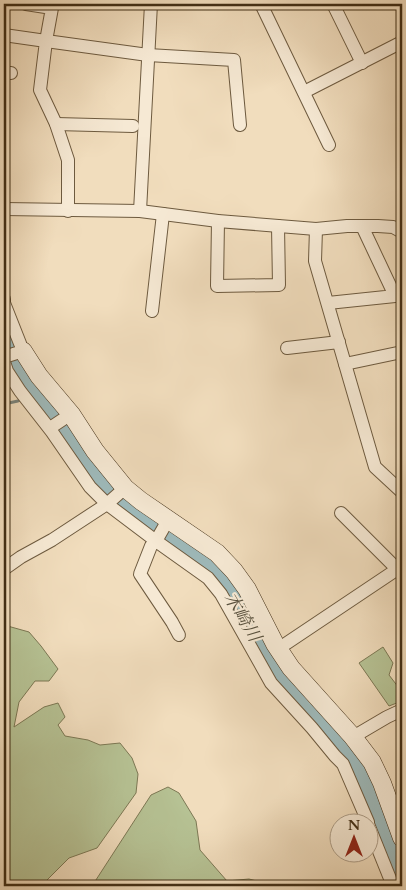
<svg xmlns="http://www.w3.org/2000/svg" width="406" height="890" font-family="Cardo,'Noto Serif JP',serif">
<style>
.green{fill:#b6c294;stroke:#7c7854}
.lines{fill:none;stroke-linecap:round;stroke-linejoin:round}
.stream{stroke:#798279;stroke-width:3}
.river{stroke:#9ebabb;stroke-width:20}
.street-casing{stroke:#6d5a3f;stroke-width:14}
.secondary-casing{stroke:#412e15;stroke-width:19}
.street{stroke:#f6e9d4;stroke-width:12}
.secondary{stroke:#f6e9d4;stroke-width:18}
.labels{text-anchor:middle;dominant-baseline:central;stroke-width:4.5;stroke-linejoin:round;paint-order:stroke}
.water-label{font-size:18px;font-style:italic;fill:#58513e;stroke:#f6e9d4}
</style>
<rect width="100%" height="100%" fill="#f1ddbd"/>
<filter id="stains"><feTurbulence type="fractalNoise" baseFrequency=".004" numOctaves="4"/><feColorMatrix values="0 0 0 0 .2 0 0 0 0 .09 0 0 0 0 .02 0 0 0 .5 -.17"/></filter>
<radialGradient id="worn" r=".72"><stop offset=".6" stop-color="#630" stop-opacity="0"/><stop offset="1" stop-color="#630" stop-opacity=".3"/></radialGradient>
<g class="green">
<path d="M4,625l25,7 12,14 17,23 -9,12h-14l-16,21 -5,25 30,-20 14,-4 7,14 -7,8 7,11 23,4 12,5 20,-2 12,15 6,16 -2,19 -39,55 -28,10 -22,22 -4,6h-39z"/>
<path d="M383,647l10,16 -4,12 10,13h3v13l-13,5 -30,-43z"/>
<path d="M168,787l11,6 17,28 4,29 27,31 22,-2 27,7h-184l59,-91z"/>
</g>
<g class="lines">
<path class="stream" d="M4,404l14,-3 4,-2"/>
<path class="river" d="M4,336l14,37 15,21 27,33 43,59 20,21 82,60 16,15 13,18 17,29 15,31 37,51 12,7 17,17 21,25 17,35 13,37 19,49"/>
<g class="street-casing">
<g id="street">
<path d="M26,4l26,4 -6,33 102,14 86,5 6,65"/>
<path d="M261,4l68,141"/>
<path d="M333,4l29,59"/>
<path d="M4,35l42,6 -6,49 16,34 12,36v51"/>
<path d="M4,73h7"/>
<path d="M304,92l98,-50"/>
<path d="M56,124l77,2"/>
<path d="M4,209l136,2 78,10 98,8 31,-3h31l15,1 9,5"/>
<path d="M140,211l11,-207"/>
<path d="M218,221l-1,65 62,-1 -1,-59"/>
<path d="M316,229l-1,32 60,206 27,25"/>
<path d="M4,299v4l19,48 -19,6"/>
<path d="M328,303l67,-7 -33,-70"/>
<path d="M152,311l11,-97"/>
<path d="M287,348l52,-6"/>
<path d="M4,362l3,9 13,20 32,41 38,55 17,17 49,37 52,37 13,16 50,89 41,45 23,28 8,8 25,58"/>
<path d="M345,364l57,-12"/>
<path d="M50,428l21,-14"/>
<path d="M341,513l56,56"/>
<path d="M168,520l-12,21 -5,5 -11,28 32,48 7,13"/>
<path d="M4,569l17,-12 31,-17 55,-36 18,-16"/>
<path d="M278,649l124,-83"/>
<path d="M353,737l34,-20 15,-7"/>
<path d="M368,824l25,62"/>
</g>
</g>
<g class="secondary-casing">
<path id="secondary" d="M23,351l16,25 32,38 24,37 30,37 16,13 76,52 17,18 13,18 28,55 16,24 62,69 19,25 10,21 20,55"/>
</g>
<use href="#street" class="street"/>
<use href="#secondary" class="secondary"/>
</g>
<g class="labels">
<g class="water-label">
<text transform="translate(242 617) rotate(59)">木崎川</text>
</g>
</g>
<rect width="406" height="890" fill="none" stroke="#f1ddbd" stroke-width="20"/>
<rect x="5" y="5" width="396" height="880" fill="none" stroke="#412e15" stroke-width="2.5"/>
<rect x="10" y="10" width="386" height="870" fill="none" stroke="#412e15"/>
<g transform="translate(354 838)"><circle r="24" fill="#f6e9d4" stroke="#ae9e88"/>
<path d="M0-4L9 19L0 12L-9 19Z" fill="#8f2418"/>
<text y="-8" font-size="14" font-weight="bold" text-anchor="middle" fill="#412e15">N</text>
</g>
<rect width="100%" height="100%" filter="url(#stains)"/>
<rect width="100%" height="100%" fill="url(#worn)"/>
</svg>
